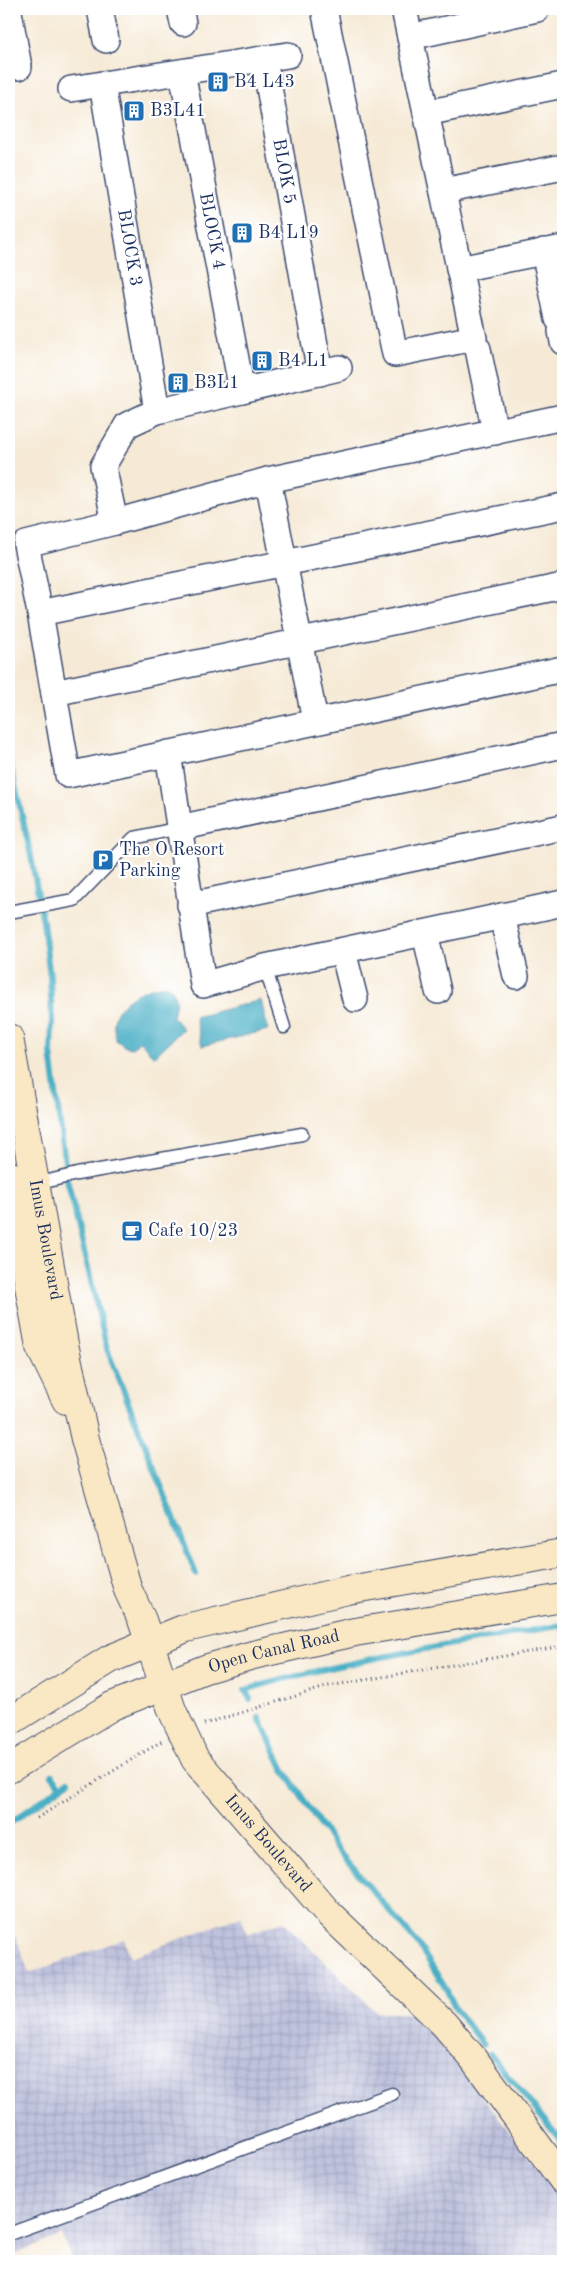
<svg xmlns="http://www.w3.org/2000/svg" width="572" height="2270" font-family="'Old Standard TT',serif">
<style>
.industrial{fill:url(#industrial-grid)}
.water{fill:#46aec5;stroke:#306e92}
.lines{fill:none;stroke-linecap:round;stroke-linejoin:round}
.stream{stroke:#46aec5;stroke-width:6}
.lane-casing{stroke:#3c4b70;stroke-width:15}
.street-casing{stroke:#3c4b70;stroke-width:28}
.secondary-casing{stroke:#3c4b70;stroke-width:30}
.path{stroke:#3c4b70;stroke-width:3;stroke-dasharray:1 4;stroke-linecap:butt}
.lane{stroke:#fff;stroke-width:12}
.street{stroke:#fff;stroke-width:25}
.secondary{stroke:#fae7c3;stroke-width:28}
.labels{text-anchor:middle;dominant-baseline:central;stroke-width:4.5;stroke-linejoin:round;paint-order:stroke}
.poi-label{font-size:18px;fill:#1b2f5e;stroke:#fff;text-anchor:start}
.street-label{font-size:18px;fill:#1b2f5e;stroke:#fff}
</style>
<defs>
<pattern id="industrial-grid" width="8" height="8" patternUnits="userSpaceOnUse" patternTransform="scale(1.25)"><rect width="8" height="8" fill="#bfc2dd"/><path d="M0 4h8M4 0v8" fill="none" stroke="#a4a7c0"/></pattern>
</defs>
<rect width="100%" height="100%" fill="#fff"/>
<filter id="ink" filterUnits="userSpaceOnUse"><feTurbulence type="fractalNoise" baseFrequency=".02" numOctaves="2"/><feDisplacementMap in="SourceGraphic" scale="10" xChannelSelector="R" yChannelSelector="G"/><feConvolveMatrix kernelMatrix="1 2 1 2 8 2 1 2 1" color-interpolation-filters="sRGB"/></filter>
<filter id="wash" filterUnits="userSpaceOnUse"><feTurbulence type="fractalNoise" baseFrequency=".0096" numOctaves="4" result="noise"/><feDisplacementMap in="SourceGraphic" scale="20" xChannelSelector="R" yChannelSelector="G"/><feGaussianBlur stdDeviation="1.12" result="paint"/><feColorMatrix in="noise" values="0 0 0 0 0 0 0 0 0 0 0 0 0 0 0 0 0 1.4 0 .05"/><feComposite in="paint" operator="in"/></filter>
<g filter="url(#wash)">
<rect width="100%" height="100%" fill="#f6ead6"/>
<path class="industrial" d="M241,1916l6,18 36,-13 93,91 41,2 146,185v62h-491l-10,-26 -53,22v-317l7,-3 13,36 95,-34 7,18z"/>
<g class="water">
<path d="M165,985l8,5 3,11 -3,16 10,12 -29,28 -14,-16 -8,7 -8,-2 -8,-6c-2,-9 -4,-20 1,-28 10,-16 30,-25 48,-27z"/>
<path d="M261,1000l7,30 -66,16 -7,-29z"/>
</g>
<g class="lines">
<g class="stream">
<path d="M9,758l22,98 12,66 7,55 2,43 -1,33 16,126 40,170 89,225"/>
<path d="M250,1699l-5,-9c104,-31 212,-46 318,-65"/>
<path d="M259,1718l25,52 51,77 83,97 28,45 11,22 26,34"/>
<path d="M52,1775l9,11"/>
<path d="M9,1824l60,-43"/>
<path d="M490,2054l73,89"/>
</g>
</g>
</g>
<g filter="url(#ink)">
<g class="lines">
<g class="lane-casing">
<g id="lane">
<path d="M9,912l65,-12 60,-62 45,-10"/>
<path d="M265,967l19,60"/>
<path d="M32,1185l45,-11 225,-40"/>
<path d="M9,2234l383,-140"/>
</g>
</g>
<g class="street-casing">
<g id="street">
<path d="M100,9l6,31"/>
<path d="M180,9l3,14"/>
<path d="M324,9l71,345 79,-16 -70,-329"/>
<path d="M9,12l10,55"/>
<path d="M410,37l127,-28"/>
<path id="s1" d="M264,59l56,314"/>
<path id="s2" d="M182,72l60,319"/>
<path id="s3" d="M102,84l55,327"/>
<path d="M71,89l217,-34"/>
<path d="M426,113l137,-28"/>
<path d="M443,191l120,-24"/>
<path d="M544,251l14,68"/>
<path d="M459,269l104,-21"/>
<path d="M561,331l2,11"/>
<path d="M478,349l17,83"/>
<path d="M563,417l-295,63 -153,42 -89,22 14,69 28,162 495,-106"/>
<path d="M268,480l47,241"/>
<path d="M115,522l-12,-56 24,-41 30,-14 182,-43"/>
<path d="M40,613l523,-107"/>
<path d="M54,693l509,-107"/>
<path d="M168,753l35,232 62,-18 298,-64"/>
<path d="M179,828l384,-83"/>
<path d="M190,905l373,-78"/>
<path d="M502,916l14,60"/>
<path d="M425,933l13,58"/>
<path d="M343,951l12,48"/>
</g>
</g>
<g class="secondary-casing">
<g id="secondary">
<path id="s4" d="M9,1038l55,306 21,95 43,151 14,30 30,90 23,49 134,155 115,110 29,34 90,122"/>
<path d="M9,1175l31,172 26,53"/>
<path d="M9,1722l101,-63 76,-31 162,-38 215,-37"/>
<path id="s5" d="M9,1769l103,-63 93,-37 48,-14 102,-23 208,-34"/>
</g>
</g>
<g class="path">
<path d="M204,1724l125,-38 234,-40"/>
<path d="M37,1818l125,-77"/>
</g>
<use href="#lane" class="lane"/>
<use href="#street" class="street"/>
<use href="#secondary" class="secondary"/>
</g>
</g>
<defs>
<g id="building-square" transform="scale(1.125)"><rect x="-9" y="-9" width="18" height="18" rx="4" fill="#1f6fb2" stroke="#fff"/><path d="M-4-6H4V6H1V3H-1V6H-4ZM-2.5-4.3h1.7v1.8h-1.7ZM.8-4.3h1.7v1.8H.8ZM-2.5-1h1.7V.8h-1.7ZM.8-1h1.7V.8H.8Z" fill="#fff"/></g>
<g id="parking-square" transform="scale(1.125)"><rect x="-9" y="-9" width="18" height="18" rx="4" fill="#1f6fb2" stroke="#fff"/><path d="M-3.5-5.5H1a3.5 3.5 0 0 1 0 7H-1V5.5H-3.5ZM-1-3.4V-.6H.8a1.4 1.4 0 0 0 0-2.8Z" fill="#fff"/></g>
<g id="cafe-square" transform="scale(1.125)"><rect x="-9" y="-9" width="18" height="18" rx="4" fill="#1f6fb2" stroke="#fff"/><path d="M-5.5-4.5H6V0H3Q3 3.5 0 3.5H-2.5Q-5.5 3.5-5.5 0ZM3-3.2v2h1.7v-2ZM-6 4.5H4V6H-6Z" fill="#fff"/></g>
</defs>
<g fill-rule="evenodd">
<use href="#building-square" x="218" y="82"/>
<use href="#building-square" x="134" y="111"/>
<use href="#building-square" x="242" y="233"/>
<use href="#building-square" x="262" y="361"/>
<use href="#building-square" x="178" y="383"/>
<use href="#parking-square" x="103" y="860"/>
<use href="#cafe-square" x="132" y="1231"/>
</g>
<g class="labels">
<g class="poi-label">
<text x="234" y="82">B4 L43</text>
<text x="150" y="111">B3L41</text>
<text x="258" y="233">B4 L19</text>
<text x="278" y="361">B4 L1</text>
<text x="194" y="383">B3L1</text>
<text x="119" y="850">The O Resort<tspan x="119" dy="21">Parking</tspan></text>
<text x="148" y="1231">Cafe 10/23</text>
</g>
<g class="street-label">
<text stroke="none"><textPath href="#s1" startOffset="114">BLOK 5</textPath></text>
<text stroke="none"><textPath href="#s2" startOffset="162">BLOCK 4</textPath></text>
<text stroke="none"><textPath href="#s3" startOffset="166">BLOCK 3</textPath></text>
<text stroke="none"><textPath href="#s4" startOffset="205">Imus Boulevard</textPath></text>
<text stroke="none"><textPath href="#s5" startOffset="292">Open Canal Road</textPath></text>
<text stroke="none"><textPath href="#s4" startOffset="859">Imus Boulevard</textPath></text>
</g>
</g>
<rect width="572" height="2270" fill="none" stroke="#fff" stroke-width="30"/>
</svg>
